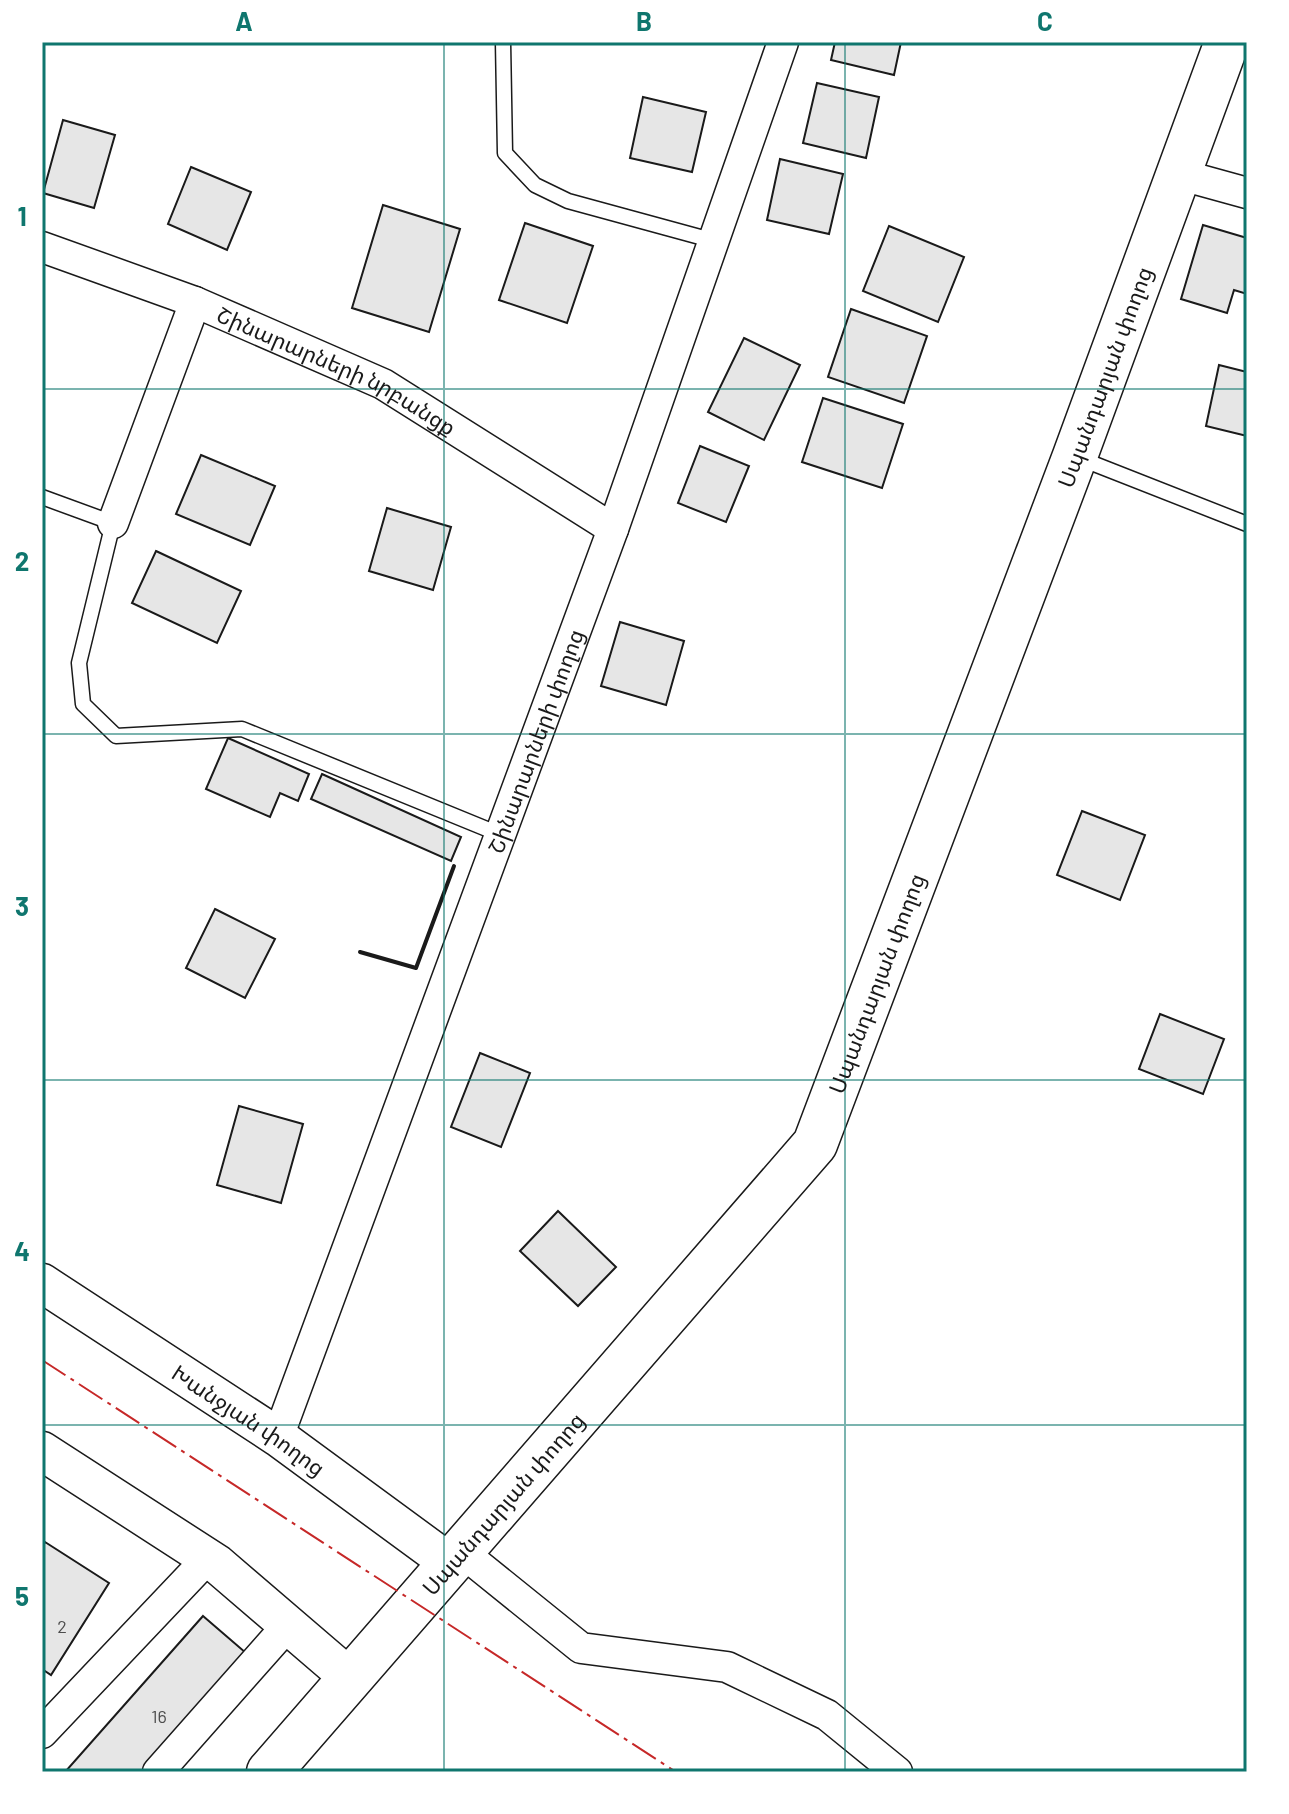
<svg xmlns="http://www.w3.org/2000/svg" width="1289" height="1814" font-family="Barlow,'Noto Sans Armenian',sans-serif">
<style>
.building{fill:#e6e6e6;stroke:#1a1a1a;stroke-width:2}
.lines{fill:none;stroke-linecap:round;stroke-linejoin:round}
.service-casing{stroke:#1a1a1a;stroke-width:17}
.minor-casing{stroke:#1a1a1a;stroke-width:33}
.tertiary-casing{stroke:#1a1a1a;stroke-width:41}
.primary-casing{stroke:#1a1a1a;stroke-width:47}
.service{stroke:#fff;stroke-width:14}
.minor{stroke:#fff;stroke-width:30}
.tertiary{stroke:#fff;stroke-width:38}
.primary{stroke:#fff;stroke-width:44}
.wall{stroke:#1a1a1a;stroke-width:4}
.power{stroke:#c62828;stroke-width:2;stroke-dasharray:28 6 4 6;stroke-linecap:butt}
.grid{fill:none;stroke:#0f766e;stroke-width:2;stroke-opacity:0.55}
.labels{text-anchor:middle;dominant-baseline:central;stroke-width:6;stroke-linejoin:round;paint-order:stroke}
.number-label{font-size:18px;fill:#4d4d4d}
.street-label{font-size:22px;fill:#1a1a1a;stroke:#fff}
.neatline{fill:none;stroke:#0f766e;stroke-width:3}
.grid-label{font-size:26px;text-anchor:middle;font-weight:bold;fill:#0f766e}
</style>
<rect width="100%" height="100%" fill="#fff"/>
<g class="building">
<path d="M835,42h66l-7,33 -63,-15z"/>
<path d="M817,83l62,14 -13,61 -63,-15z"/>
<path d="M643,97l63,15 -14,60 -62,-14z"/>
<path d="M63,120l52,15 -21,73 -51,-15z"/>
<path d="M780,159l63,15 -14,60 -62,-14z"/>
<path d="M191,167l60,25 -24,58 -59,-26z"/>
<path d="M383,205l77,24 -31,103 -77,-24z"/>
<path d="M525,223l68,23 -26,77 -68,-23z"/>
<path d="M1203,225l44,13v56l-13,-4 -7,23 -46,-14z"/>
<path d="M889,226l75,31 -26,65 -75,-31z"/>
<path d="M851,309l76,27 -23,67 -76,-26z"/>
<path d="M744,338l56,27 -36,75 -56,-28z"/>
<path d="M1219,365l28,7v64l-41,-10z"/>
<path d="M823,398l80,26 -21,64 -80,-26z"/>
<path d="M700,446l49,20 -23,56 -48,-19z"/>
<path d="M201,455l74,31 -25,59 -74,-31z"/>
<path d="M387,508l64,19 -18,63 -64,-19z"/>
<path d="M156,551l85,40 -24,52 -85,-40z"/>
<path d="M620,622l64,19 -18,64 -65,-19z"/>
<path d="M228,738l81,36 -11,27 -18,-8 -10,24 -64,-28z"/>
<path d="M322,774l139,63 -10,24 -140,-62z"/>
<path d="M1082,811l63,24 -25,65 -63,-25z"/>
<path d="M215,909l60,30 -30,59 -59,-30z"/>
<path d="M1160,1014l64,25 -21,55 -64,-25z"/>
<path d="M480,1053l50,20 -29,74 -50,-20z"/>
<path d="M239,1106l64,18 -22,79 -64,-18z"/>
<path d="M558,1211l58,56 -38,39 -58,-55z"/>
<path d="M45,1542l64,41 -58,92 -9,-6v-121z"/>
<path d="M203,1616l50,43 -101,113h-87z"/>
</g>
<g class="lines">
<g class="service-casing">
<g id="service">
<path d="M503,42l2,111 30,32 33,16 143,39"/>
<path d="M1079,458l168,66"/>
<path d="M42,497l71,26 -34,140 4,41 33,32 126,-7 257,105"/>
</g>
</g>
<g class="minor-casing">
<g id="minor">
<path d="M1178,174l69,19"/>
<path id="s1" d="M42,247l153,55 188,82 230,145"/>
<path d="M113,523l82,-221"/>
<path id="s2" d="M278,1437l335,-908 170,-487"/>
<path d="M462,1552l119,96 146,19 100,48 70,57"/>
<path d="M42,1733l166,-175"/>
<path d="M158,1772l130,-147"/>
</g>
</g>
<g class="tertiary-casing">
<g id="tertiary">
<path id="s3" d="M42,1283l236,154 173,127"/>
<path d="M42,1451l175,113 134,115"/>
</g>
</g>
<g class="primary-casing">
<g id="primary">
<path id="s4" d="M269,1772l546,-628 260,-688 152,-414"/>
</g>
</g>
<use href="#service" class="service"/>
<use href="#minor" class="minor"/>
<use href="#tertiary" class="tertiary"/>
<use href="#primary" class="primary"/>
<path class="wall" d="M360,952l56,16 38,-102"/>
<path class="power" d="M42,1360l634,412"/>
</g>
<path class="grid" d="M444,42v1730M845,42v1730M42,389h1205M42,734h1205M42,1080h1205M42,1425h1205"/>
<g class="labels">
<g class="number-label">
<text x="62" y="1626">2</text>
<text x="159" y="1716">16</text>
</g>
<g class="street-label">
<text stroke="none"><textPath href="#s1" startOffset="320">Շինարարների նրբանցք</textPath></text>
<text stroke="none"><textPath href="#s4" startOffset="1652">Սպանդարյան փողոց</textPath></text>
<text stroke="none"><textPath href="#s2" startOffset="742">Շինարարների փողոց</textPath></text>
<text stroke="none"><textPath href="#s4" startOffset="1004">Սպանդարյան փողոց</textPath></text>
<text stroke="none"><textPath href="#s3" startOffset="248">Խանջյան փողոց</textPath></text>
<text stroke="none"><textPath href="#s4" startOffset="356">Սպանդարյան փողոց</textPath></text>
</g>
</g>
<rect width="1289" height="1814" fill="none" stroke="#ffffff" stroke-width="88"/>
<rect x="44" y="44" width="1201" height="1726" class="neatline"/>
<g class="grid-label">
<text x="244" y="31">A</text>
<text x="644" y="31">B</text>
<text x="1045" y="31">C</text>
<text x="22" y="226">1</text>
<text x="22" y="571">2</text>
<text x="22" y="916">3</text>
<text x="22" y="1261">4</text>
<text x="22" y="1606">5</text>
</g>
</svg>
